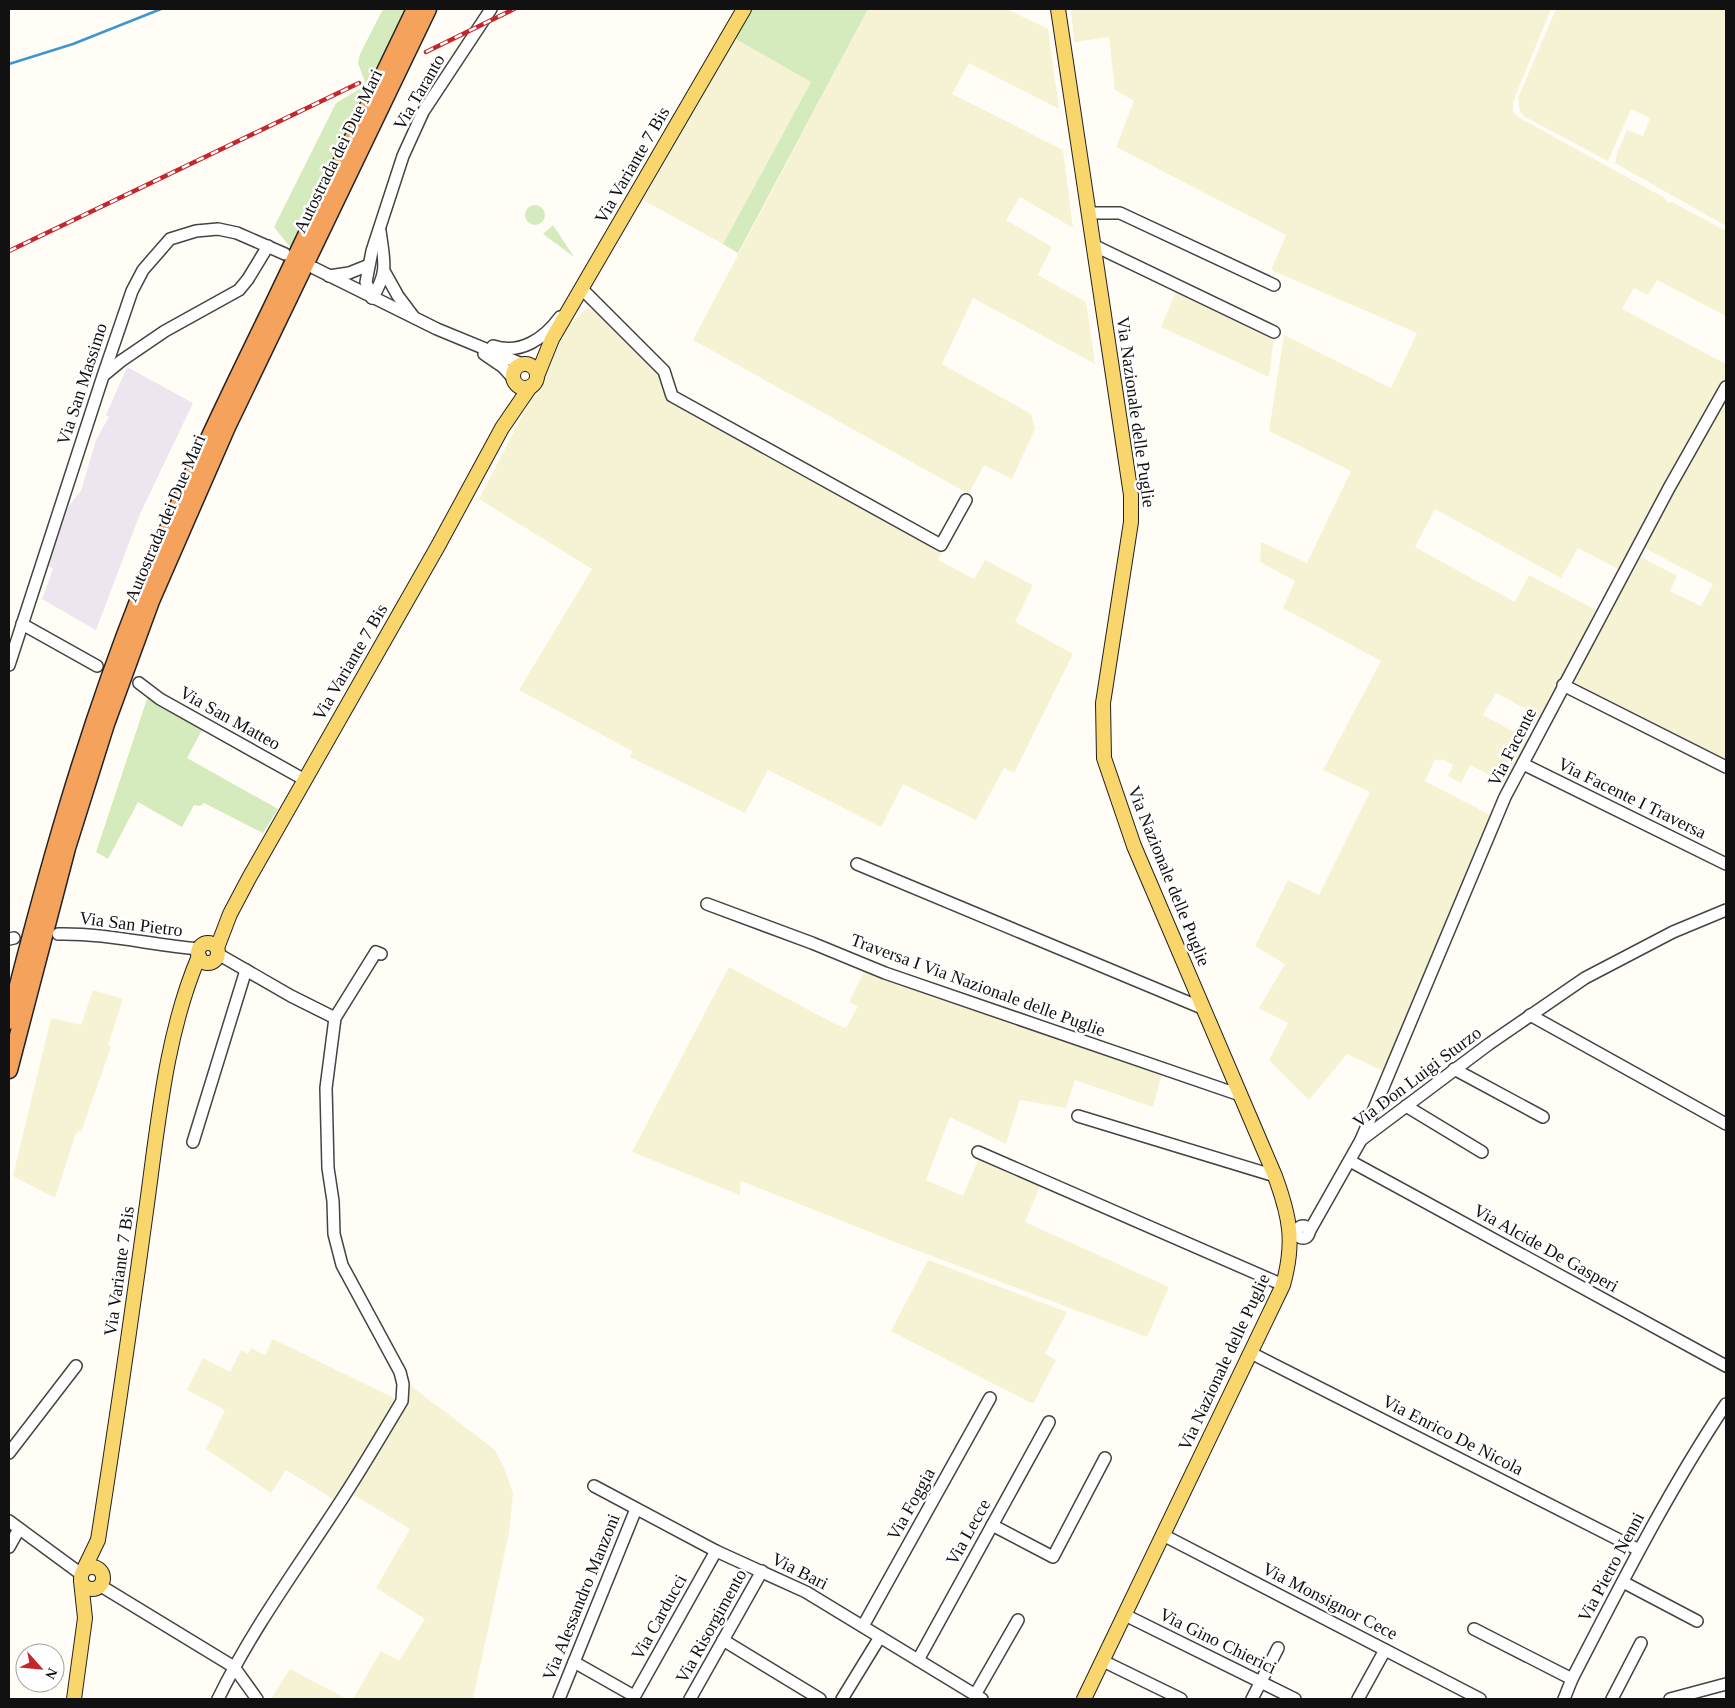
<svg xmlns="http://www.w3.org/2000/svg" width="1735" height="1708" font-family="Georgia,serif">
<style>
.industrial{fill:#eee6ef}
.farmland{fill:#f6f3d4}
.green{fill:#d5ebbd}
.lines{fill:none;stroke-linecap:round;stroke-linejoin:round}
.stream{stroke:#3f96cf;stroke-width:2.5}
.minor-casing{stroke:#444;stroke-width:14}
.major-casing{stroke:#222;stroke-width:16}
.highway-casing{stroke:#222;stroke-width:19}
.minor{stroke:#fff;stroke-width:11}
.major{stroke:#f9d66b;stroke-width:14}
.highway{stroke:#f5a25d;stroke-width:16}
.rail-casing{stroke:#c4262e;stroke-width:4.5}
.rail{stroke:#fff;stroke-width:2.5;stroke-dasharray:8;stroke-linecap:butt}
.labels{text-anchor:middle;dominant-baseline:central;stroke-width:5;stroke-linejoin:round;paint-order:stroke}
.street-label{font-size:18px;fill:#111;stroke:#fff}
</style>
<rect width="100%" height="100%" fill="#fffdf5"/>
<path class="industrial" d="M127,367l66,36 -53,111 -44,116 -54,-31 11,-30 -5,-3 20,-59 13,-16 15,-51 13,-23 -3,-2z"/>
<g class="farmland">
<path d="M868,9h139l41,20 11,80 -90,-46 -17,31 111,56 10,78 -53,-31 -14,23 46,27 -14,28 48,27 9,62 -122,-66 -31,66 89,50 4,15 -23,50 -28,-14 -15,29 -276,-154z"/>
<path d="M1071,9h480l-38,93v10l5,5 145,80 5,6 4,-1 54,29v85l-69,-36 -9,15 -14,-7 -12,21 104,55v13l-106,193 -42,-22 -17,30 -126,-69 -20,38 100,55 14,-27 67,35 -54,108 -46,-25 -13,22 46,25 -22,44 -37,-19 -9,18 -13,-7 5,-11 -11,-6 -2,2 -5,-2 -10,22 67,35 -107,256 -38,-18 -38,46 -40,-40 19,-37 -29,-15 26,-44 -30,-18 33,-66 31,15 51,-103 -47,-22 58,-109 -98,-53 12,-27 -35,-19 1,-20 46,21 44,-92 -82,-40 15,-96 107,53 26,-55 -146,-63 15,-35 -170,-88 18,-46 -19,-11 -6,-53 -35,5z"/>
<path d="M1556,9h170v217l-111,-63 2,-10 10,-23 16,6 7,-18 -19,-9 -23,52 -83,-44 -5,-5 -2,-14z"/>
<path d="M734,38l77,44 -88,162 -80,-44z"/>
<path d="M1177,289l97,48 -5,40 -108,-50z"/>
<path d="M586,309h9l65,62 6,29 276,152 -4,8 36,19 11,-19 48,25 -18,37 58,32 -59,119 -10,-5 -28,52 -73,-36 -22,43 -113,-57 -23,43 -115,-56 2,-6 -113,-61 73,-121 -113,-70 90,-174z"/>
<path d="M1726,398v364l-155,-77 68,-129 38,20 -7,15 31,15 12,-22 -69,-36z"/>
<path d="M729,967l106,57 11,4 12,-22 -9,-4 16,-32 150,54 147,50 -9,33 -78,-27 -9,28 -46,-8 -14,44 -56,-27 -24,63 37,16 15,-36 62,26 -15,36 144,65 -22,50 -247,-93 -159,-63 -1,14 -108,-43z"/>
<path d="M93,990l30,9 -15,46 3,2 -30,85 -3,-1 -3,5 -20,62 -42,-22 38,-158 30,7z"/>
<path d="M928,1260l139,52 -22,42 11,6 -23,44 -142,-73z"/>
<path d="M273,1339l125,61 -60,102 -52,-32 -15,23 -65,-44 19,-39 -38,-20 16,-32 27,14 11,-22 7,4 3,-6 14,7z"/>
<path d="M411,1386l83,63 10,19 9,25 -4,40 -36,166h-120l28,-48 18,10 26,-42 -49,-31 34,-59 -59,-36 55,-105z"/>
<path d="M290,1669l57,30h-76z"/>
</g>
<g class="green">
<path d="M383,9h22l-115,238 -16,-20 62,-124 30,-18 -8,-22 2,-9z"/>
<path d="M751,9h117l-130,244 -15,-9 88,-162 -77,-44z"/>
<circle cx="535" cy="215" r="10"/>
<path d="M553,225l21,32 -31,-23z"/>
<path d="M148,696l55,32 -16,30 91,51 -15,24 -59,-30 -4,3 -6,-1 -12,22 -44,-25 -30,57 -12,-7z"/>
</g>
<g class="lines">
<path class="stream" d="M9,64l64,-20 88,-35"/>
<g class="minor-casing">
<g id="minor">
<path d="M1089,213h31l154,72"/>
<path d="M1093,245l181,87"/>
<path d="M314,268l123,61 85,35"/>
<path d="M384,271l14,25 15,20"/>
<path d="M329,276l20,-3 20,-8"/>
<path d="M581,288l83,83 8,25 269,149 25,-45"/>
<path d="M372,298l-6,-16 6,-31 31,-95 20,-44 68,-103"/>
<path d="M372,298c17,-26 12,-37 8,-67"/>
<path d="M493,346c27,9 51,-7 67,-29"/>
<path d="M484,354l19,13 10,11"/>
<path d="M104,375l17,-14 44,-30 74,-41 9,-11 20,-33"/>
<path d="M22,624l75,42"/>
<path d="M9,665l94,-289 29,-85 11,-21 27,-31 26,-8 22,-2 19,4 48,21"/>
<path d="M139,683l21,16 145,81"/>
<path d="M1563,685l163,82"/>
<path d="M1523,764l203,100"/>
<path d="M857,864l345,144"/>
<path d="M707,904l105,39 73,30 355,122"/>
<path d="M58,934c48,-1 93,11 141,15"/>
<path d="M9,939l5,-1"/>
<path d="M218,954l73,42 44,22"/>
<path d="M1530,1015l196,109"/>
<path d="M1454,1069l89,48"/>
<path d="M1406,1106l76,46"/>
<path d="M1078,1116l197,60"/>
<path d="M1361,1140l144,-343 164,-309 57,-101"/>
<path d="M193,1142l53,-172"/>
<path d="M978,1152l305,133"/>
<path d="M1350,1161l376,205"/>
<circle cx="1303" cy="1232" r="6"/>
<path d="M1309,1232l52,-92 128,-96 96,-66 88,-46 53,-22"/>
<path d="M1251,1353l388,197"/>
<path d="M9,1453l67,-87"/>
<path d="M594,1486l122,65 90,41 176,107"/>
<path d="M9,1521l72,53"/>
<path d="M992,1525l61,32 52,-99"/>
<path d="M1163,1535l317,164"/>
<path d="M9,1547l10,-18"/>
<path d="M1623,1582l74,39"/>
<path d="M101,1586l133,81 23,32"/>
<path d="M1125,1615l170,84"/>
<path d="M863,1626l127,-228"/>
<path d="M1474,1629l98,50"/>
<path d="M723,1640l97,59"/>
<path d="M918,1660l131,-238"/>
<path d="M1103,1661l78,38"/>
<path d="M574,1662l60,34"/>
<path d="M975,1695l43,-75"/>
<path d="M218,1699c35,-72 83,-136 126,-203 20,-31 39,-63 58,-95l1,-17 -3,-12 -58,-107 -8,-31 -1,-33 -5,-33 -2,-80 9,-70 41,-66 5,2"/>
<path d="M559,1699l77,-190"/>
<path d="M633,1699l83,-148"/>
<path d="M690,1699l72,-128"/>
<path d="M842,1699l38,-62"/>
<path d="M1252,1699l26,-51"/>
<path d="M1358,1699l27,-49"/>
<path d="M1564,1699l8,-20c48,-93 96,-188 154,-275"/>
<path d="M1612,1699l29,-56"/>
<path d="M1670,1699l56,-15"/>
</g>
</g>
<g class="major-casing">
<g id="major">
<path d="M1058,9l73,486v27l-28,181 1,55 30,88 141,330c15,41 20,66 8,109l-199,414"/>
<circle cx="525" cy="376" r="12"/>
<path d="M537,376l15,-37 192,-330"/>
<circle cx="208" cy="953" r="10"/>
<path d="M217,948l13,-34 19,-36 189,-332 64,-118 28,-41"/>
<circle cx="92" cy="1578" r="11"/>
<path d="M84,1569l14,-29c17,-109 33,-219 48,-329 12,-85 19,-175 53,-255"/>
<path d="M74,1699l11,-81 -4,-37"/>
</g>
</g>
<g class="highway-casing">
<g id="highway">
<path d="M9,1021c36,-144 76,-286 131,-425 39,-97 84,-191 130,-285 48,-101 97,-202 145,-302"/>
<path d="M9,1070l58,-222 39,-124 45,-123 76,-174 201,-418"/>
</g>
</g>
<use href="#minor" class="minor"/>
<use href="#major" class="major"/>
<use href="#highway" class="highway"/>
<g class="rail-casing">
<g id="rail">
<path d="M426,52l88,-43"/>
<path d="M9,251l350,-168"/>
</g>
</g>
<use href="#rail" class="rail"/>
</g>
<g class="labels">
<g class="street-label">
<text transform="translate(419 92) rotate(-60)">Via Taranto</text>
<text transform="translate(338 151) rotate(-64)">Autostrada dei Due Mari</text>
<text transform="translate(632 165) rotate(-60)">Via Variante 7 Bis</text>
<text transform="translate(82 384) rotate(-72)">Via San Massimo</text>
<text transform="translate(1136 412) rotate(82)">Via Nazionale delle Puglie</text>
<text transform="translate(165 518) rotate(-67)">Autostrada dei Due Mari</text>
<text transform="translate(350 662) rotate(-60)">Via Variante 7 Bis</text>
<text transform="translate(230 718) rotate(29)">Via San Matteo</text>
<text transform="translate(1512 747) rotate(-63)">Via Facente</text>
<text transform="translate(1632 798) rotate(26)">Via Facente I Traversa</text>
<text transform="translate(1169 876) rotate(68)">Via Nazionale delle Puglie</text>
<text transform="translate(131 924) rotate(7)">Via San Pietro</text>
<text transform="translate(978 985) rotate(20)">Traversa I Via Nazionale delle Puglie</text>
<text transform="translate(1417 1077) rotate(-37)">Via Don Luigi Sturzo</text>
<text transform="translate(1546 1248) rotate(29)">Via Alcide De Gasperi</text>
<text transform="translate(119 1271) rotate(-82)">Via Variante 7 Bis</text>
<text transform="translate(1224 1362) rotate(-65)">Via Nazionale delle Puglie</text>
<text transform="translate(1453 1435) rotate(27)">Via Enrico De Nicola</text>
<text transform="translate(911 1504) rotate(-61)">Via Foggia</text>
<text transform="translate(968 1532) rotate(-61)">Via Lecce</text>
<text transform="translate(1611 1567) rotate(-62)">Via Pietro Nenni</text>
<text transform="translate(800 1571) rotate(27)">Via Bari</text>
<text transform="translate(581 1597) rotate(-68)">Via Alessandro Manzoni</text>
<text transform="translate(1330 1601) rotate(27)">Via Monsignor Cece</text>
<text transform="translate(659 1617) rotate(-61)">Via Carducci</text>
<text transform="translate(711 1626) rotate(-61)">Via Risorgimento</text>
<text transform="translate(1218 1641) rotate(26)">Via Gino Chierici</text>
</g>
</g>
<rect width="1735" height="1708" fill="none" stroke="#111111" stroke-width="20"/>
<g transform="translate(40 1668) rotate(117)"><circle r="24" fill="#ffffff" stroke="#a0a0a0"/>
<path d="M0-4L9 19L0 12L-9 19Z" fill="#c4262e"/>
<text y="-8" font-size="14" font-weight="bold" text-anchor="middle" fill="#111111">N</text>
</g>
</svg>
